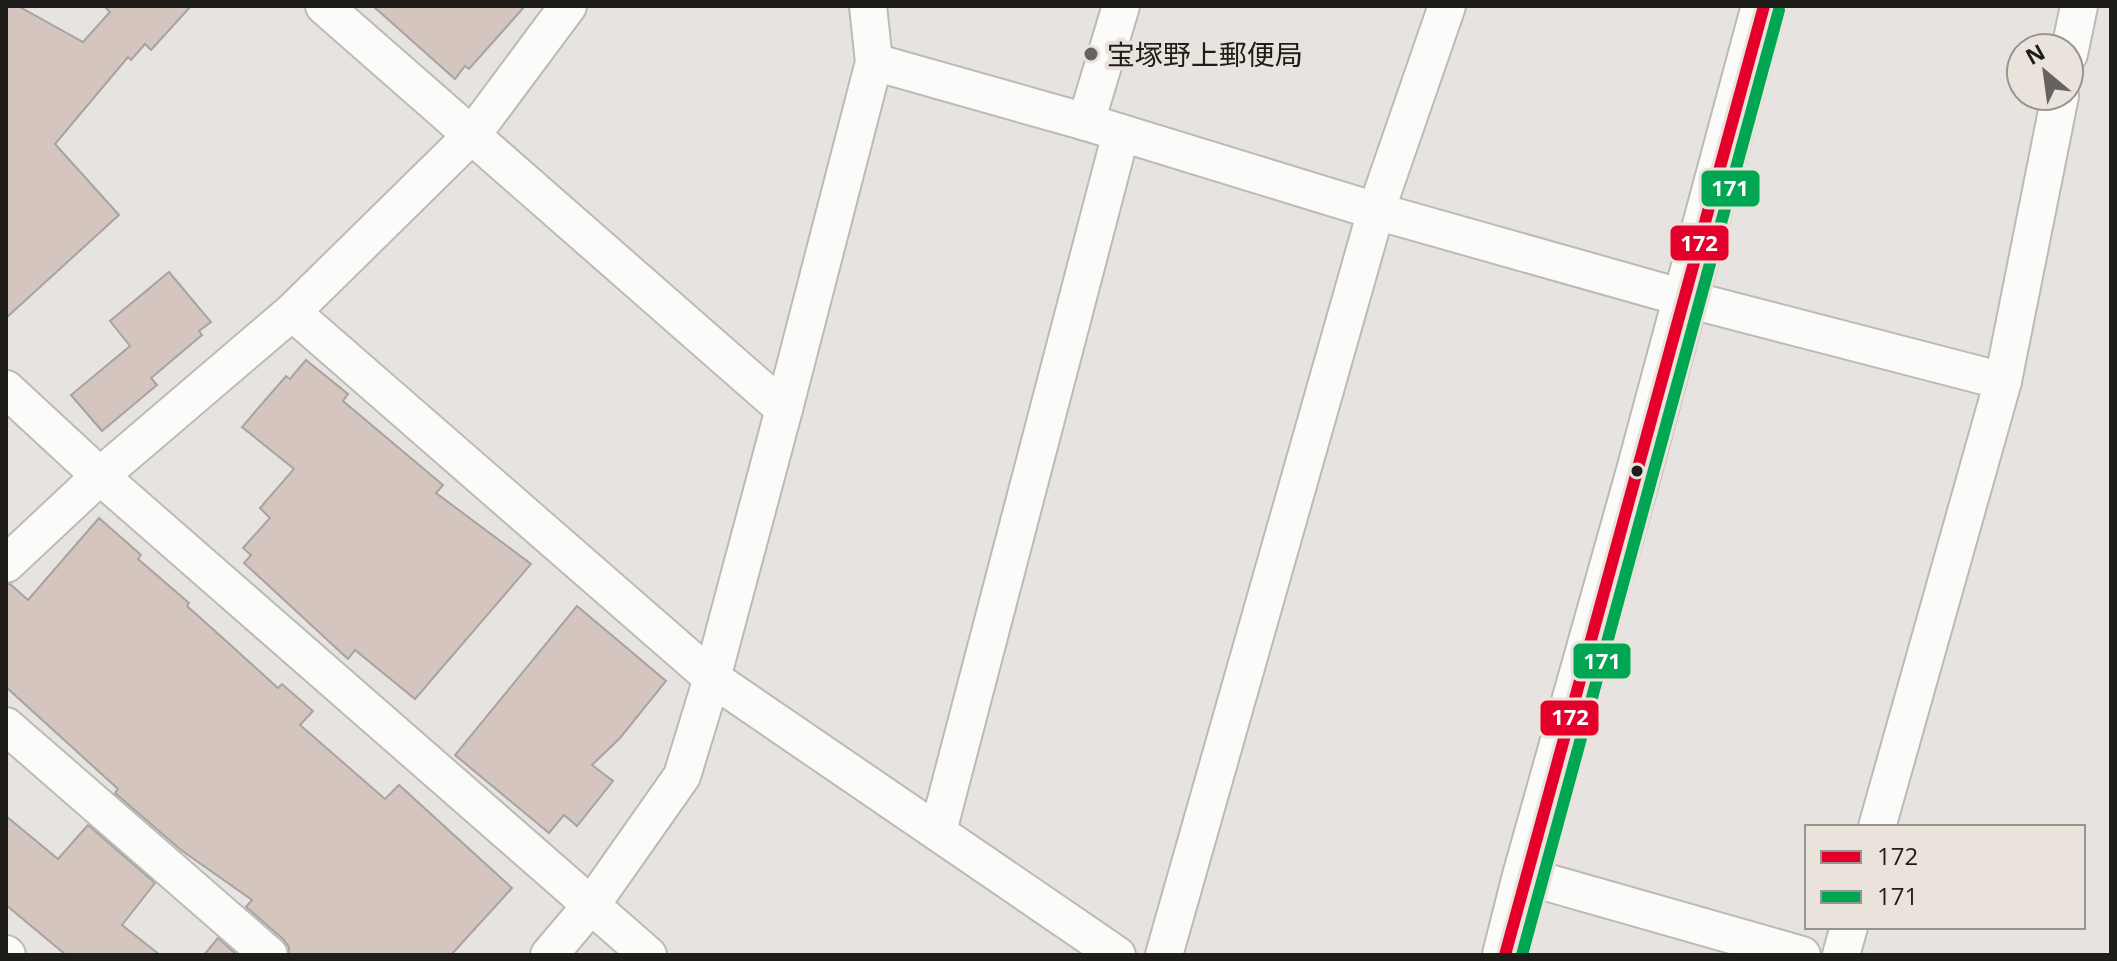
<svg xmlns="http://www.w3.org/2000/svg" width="2117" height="961" font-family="'Open Sans','Noto Sans JP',sans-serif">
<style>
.building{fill:#d4c5be;stroke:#a6a3a1;stroke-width:2}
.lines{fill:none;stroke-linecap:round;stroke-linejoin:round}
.street-casing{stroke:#bcbab7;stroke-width:40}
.secondary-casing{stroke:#bcbab7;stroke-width:48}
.street{stroke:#fbfbfa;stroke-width:36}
.secondary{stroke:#fbfbfa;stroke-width:44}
.bus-1-casing{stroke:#eae3dc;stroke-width:18}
.bus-2-casing{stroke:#eae3dc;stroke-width:18}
.bus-1{stroke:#e4002b;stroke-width:12}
.bus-2{stroke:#00a651;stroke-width:12}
.poi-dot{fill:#65625f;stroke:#eae3dc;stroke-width:3}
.bus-dot{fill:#1f1d1a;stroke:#eae3dc;stroke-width:3}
.labels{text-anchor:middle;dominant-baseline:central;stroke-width:8;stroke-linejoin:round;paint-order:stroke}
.poi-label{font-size:28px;fill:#1f1d1a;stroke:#eae3dc;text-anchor:start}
.line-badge{stroke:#eae3dc;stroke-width:3}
.badge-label{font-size:22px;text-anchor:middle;font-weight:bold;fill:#fff}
</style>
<rect width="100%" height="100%" fill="#e6e3e0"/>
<g class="building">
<path d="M6,6h12l65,36 27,-30 -6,-6h87l-40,44 -6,-6 -14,16 -3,-3 -73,87 64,71 -113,103z"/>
<path d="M373,6h152l-56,63 -4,-3 -10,13z"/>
<path d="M169,272l42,50 -12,9 3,4 -51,43 6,7 -55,46 -31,-36 59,-49 -20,-25z"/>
<path d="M306,360l42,34 -5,7 100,84 -7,8 95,71 -116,135 -60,-49 -7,9 -104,-96 7,-8 -8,-7 27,-30 -10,-10 34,-39 -52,-42 44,-51 4,3z"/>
<path d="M99,518l42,37 -3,4 51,44 -2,3 38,34 53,48 4,-4 31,27 -13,14 85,74 14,-14 113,103 -61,67h-162v-8l-6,-8 -37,-32 6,-7 -71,-50 -66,-57 3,-4 -112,-102v-103h4l18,16z"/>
<path d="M577,606l89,75 -46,57 -28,27 21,16 -36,45 -13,-11 -15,18 -94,-78z"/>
<path d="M6,816l52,43 30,-34 67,58 -33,42 38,30h-94l-60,-50z"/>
<path d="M218,938l19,17h-33z"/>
</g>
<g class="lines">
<g class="street-casing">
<g id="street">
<path d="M324,6l460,403"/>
<path d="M2069,54l10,-48"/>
<path d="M874,62l212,60 290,89 311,88 316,82"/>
<path d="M1086,122l35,-116"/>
<path d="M292,312l420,366 405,277"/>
<path d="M6,389l94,87 548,479"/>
<path d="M6,564l94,-88 192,-164 180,-177 96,-129"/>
<path d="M6,726l263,229"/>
<path d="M1877,827l126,-446 57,-285"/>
<path d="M938,831l183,-698"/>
<path d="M1525,876l277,79"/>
<path d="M6,954l1,1"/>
<path d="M549,955l43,-51 90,-128 30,-98 72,-269 90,-347 -6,-56"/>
<path d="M1164,955l212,-744 71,-205"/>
<path d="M1841,955l8,-28"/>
</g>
</g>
<g class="secondary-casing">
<path id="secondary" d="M1505,955l20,-79 114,-405 125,-465"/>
</g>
<use href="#street" class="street"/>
<use href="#secondary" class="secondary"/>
<g class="bus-1-casing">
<path id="bus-1" d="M1505,955l259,-949"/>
</g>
<g class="bus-2-casing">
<path id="bus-2" d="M1522,955l257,-945"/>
</g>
<use href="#bus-1" class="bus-1"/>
<use href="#bus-2" class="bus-2"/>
</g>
<circle class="poi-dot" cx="1091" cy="54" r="8"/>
<circle class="bus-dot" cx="1637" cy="471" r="7"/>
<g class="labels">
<g class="poi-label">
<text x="1107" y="54">宝塚野上郵便局</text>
</g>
</g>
<g class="line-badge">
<rect x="1700" y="169" width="61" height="39" rx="8" fill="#00a651"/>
<rect x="1669" y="224" width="61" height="38" rx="8" fill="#e4002b"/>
<rect x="1572" y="642" width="60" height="38" rx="8" fill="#00a651"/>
<rect x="1539" y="699" width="61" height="38" rx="8" fill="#e4002b"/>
</g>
<g class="badge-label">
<text x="1730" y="196">171</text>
<text x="1699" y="251">172</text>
<text x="1602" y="669">171</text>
<text x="1570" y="725">172</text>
</g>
<rect width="2117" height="961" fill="none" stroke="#1f1d1a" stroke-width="16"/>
<rect x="1805" y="825" width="280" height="104" fill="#eae3dc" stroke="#99948e" stroke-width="2"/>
<rect x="1821" y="851" width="40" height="12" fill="#e4002b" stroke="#99948e" stroke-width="2"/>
<text x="1877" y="865" font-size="24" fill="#1f1d1a">172</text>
<rect x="1821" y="891" width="40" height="12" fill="#00a651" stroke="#99948e" stroke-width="2"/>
<text x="1877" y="905" font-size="24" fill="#1f1d1a">171</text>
<g transform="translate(2045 72) rotate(331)"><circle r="38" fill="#eae3dc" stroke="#99948e" stroke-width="2"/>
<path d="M0-6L14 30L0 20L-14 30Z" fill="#65625f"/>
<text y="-12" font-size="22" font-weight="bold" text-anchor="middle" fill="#1f1d1a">N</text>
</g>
</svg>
